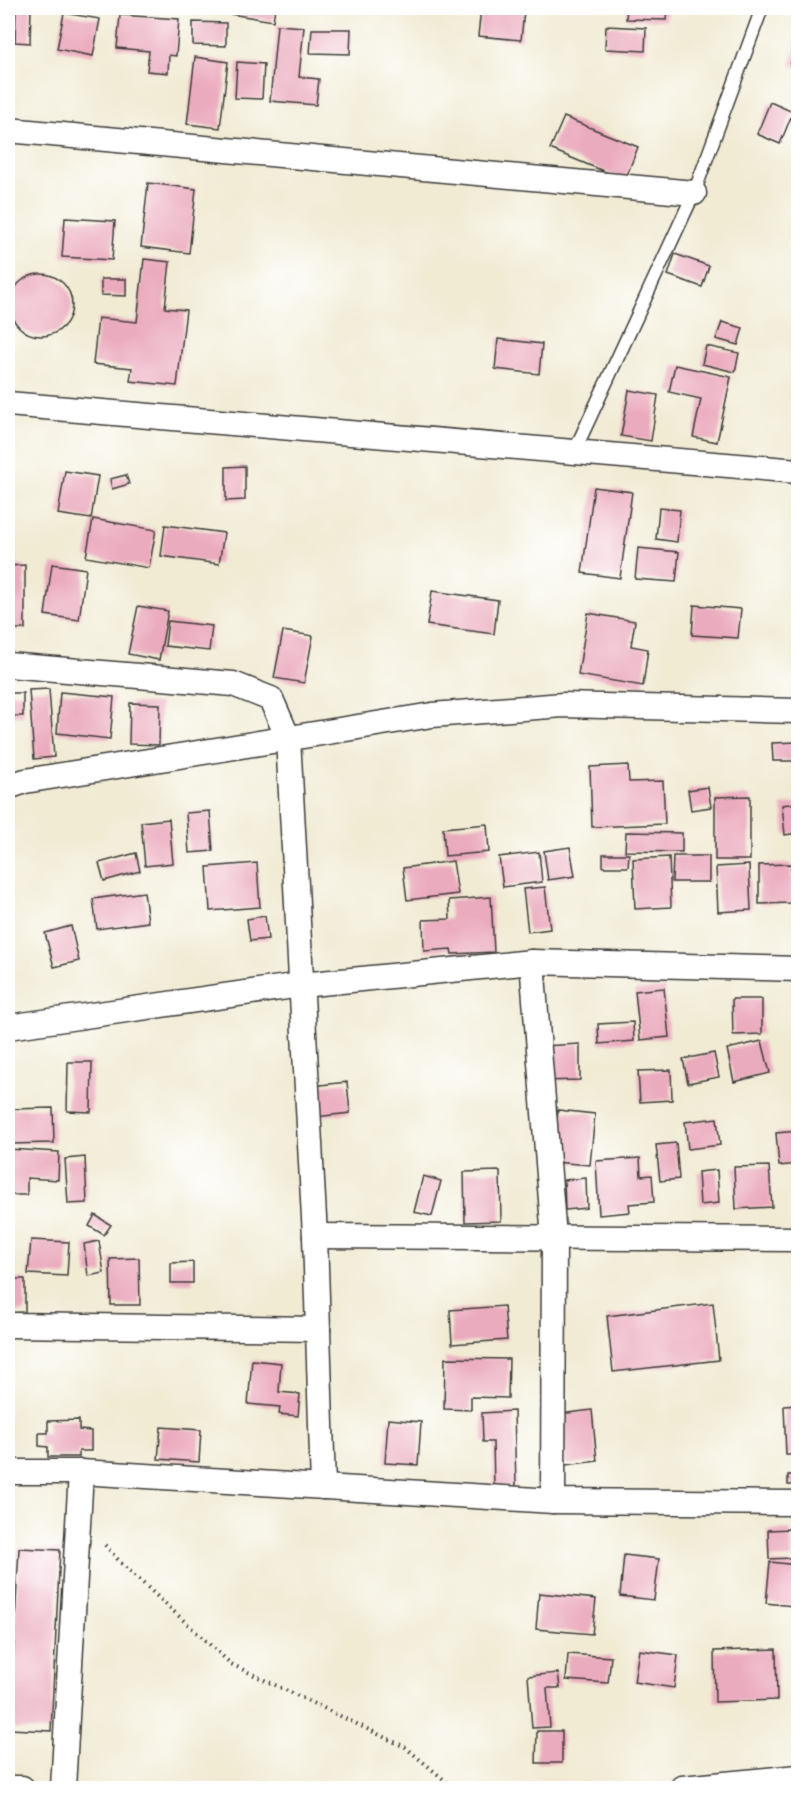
<svg xmlns="http://www.w3.org/2000/svg" width="806" height="1796" font-family="Mali,sans-serif">
<style>
.building{fill:#ebabbe}
.lines{fill:none;stroke-linecap:round;stroke-linejoin:round}
.service-casing{stroke:#3c3b38;stroke-width:15}
.minor-casing{stroke:#3c3b38;stroke-width:27}
.path{stroke:#3c3b38;stroke-width:4;stroke-dasharray:1.5 4.5;stroke-linecap:butt}
.service{stroke:#fff;stroke-width:12}
.minor{stroke:#fff;stroke-width:24}
</style>
<rect width="100%" height="100%" fill="#fff"/>
<filter id="ink" filterUnits="userSpaceOnUse"><feTurbulence type="fractalNoise" baseFrequency=".0167" numOctaves="2"/><feDisplacementMap in="SourceGraphic" scale="12" xChannelSelector="R" yChannelSelector="G"/><feConvolveMatrix kernelMatrix="1 2 1 2 8 2 1 2 1" color-interpolation-filters="sRGB"/></filter>
<filter id="wash" filterUnits="userSpaceOnUse"><feTurbulence type="fractalNoise" baseFrequency=".008" numOctaves="4" result="noise"/><feDisplacementMap in="SourceGraphic" scale="24" xChannelSelector="R" yChannelSelector="G"/><feGaussianBlur stdDeviation="1.35" result="paint"/><feColorMatrix in="noise" values="0 0 0 0 0 0 0 0 0 0 0 0 0 0 0 0 0 1.4 0 .05"/><feComposite in="paint" operator="in"/></filter>
<g filter="url(#wash)">
<rect width="100%" height="100%" fill="#f1ebd4"/>
<g id="blocks">
<g class="building">
<path d="M16,8h15l-1,35 -15,-1z"/>
<path d="M212,8h63l-2,13 -61,-10z"/>
<path d="M481,8l43,3 -3,29 -43,-4z"/>
<path d="M627,8h40l-1,12 -40,-1z"/>
<path d="M64,13l36,6 -7,37 -36,-7z"/>
<path d="M120,15l59,4 -3,37 -7,-1 -1,18 -21,-2 2,-20 -32,-3z"/>
<path d="M193,22l33,1v23l-33,-1z"/>
<path d="M277,25l27,2 -5,50 20,2 -3,26 -46,-4z"/>
<path d="M606,26l40,2 -1,23 -40,-2z"/>
<path d="M312,29h39l-1,25 -40,-1z"/>
<path d="M798,40v28l-8,-3z"/>
<path d="M195,57l33,5 -8,66 -33,-4z"/>
<path d="M237,62l27,2 -2,35 -27,-1z"/>
<path d="M770,102l23,10 -13,32 -23,-10z"/>
<path d="M564,117l74,30 -13,33 -75,-31z"/>
<path d="M148,183l48,6 -7,64 -48,-6z"/>
<path d="M65,218l50,3 -3,39 -50,-3z"/>
<path d="M675,254l34,12 -7,21 -34,-12z"/>
<path d="M144,259l26,3 -5,46 21,2 -9,76 -47,-5 2,-13 -39,-4 5,-46 39,4z"/>
<circle cx="41" cy="305" r="31"/>
<path d="M101,279h25v17l-25,-1z"/>
<path d="M722,322l21,6 -5,17 -22,-6z"/>
<path d="M498,339l44,5 -3,30 -44,-5z"/>
<path d="M706,346l33,7 -4,19 -33,-8z"/>
<path d="M675,365l56,12 -14,65 -24,-5 8,-38 -32,-7z"/>
<path d="M629,390l29,5 -7,46 -30,-5z"/>
<path d="M245,466v34l-19,1v-34z"/>
<path d="M65,471l33,5 -7,43 -33,-5z"/>
<path d="M126,475l3,9 -17,5 -2,-10z"/>
<path d="M594,487l38,5 -12,86 -38,-5z"/>
<path d="M659,508l21,2 -3,32 -21,-3z"/>
<path d="M93,519l63,11 -7,38 -63,-11z"/>
<path d="M165,525l59,8 -5,31 -58,-8z"/>
<path d="M638,548l41,4 -3,30 -41,-3z"/>
<path d="M52,564l34,5 -7,51 -34,-5z"/>
<path d="M25,565v64h-17v-63z"/>
<path d="M432,591l66,9 -4,34 -67,-9z"/>
<path d="M694,605l47,4 -3,29 -46,-3z"/>
<path d="M138,606l30,5 -9,49 -31,-6z"/>
<path d="M588,613l47,8 -4,25 17,3 -5,37 -65,-11z"/>
<path d="M168,621l44,5 -3,25 -44,-5z"/>
<path d="M283,631l30,5 -9,47 -30,-5z"/>
<path d="M49,689l5,68 -20,2 -5,-69z"/>
<path d="M60,692l54,5 -4,42 -53,-6z"/>
<rect x="8" y="693" width="15" height="23"/>
<path d="M130,703l30,1 -1,41 -30,-1z"/>
<path d="M798,742v19h-25l-1,-18z"/>
<path d="M628,765l1,17 34,-1 2,43 -73,3 -2,-60z"/>
<path d="M708,787l3,20 -20,3 -3,-20z"/>
<path d="M750,796v64h-35v-63z"/>
<path d="M798,803v30l-13,2 -3,-30z"/>
<path d="M210,811l3,40 -24,2 -3,-40z"/>
<path d="M169,819l4,44 -28,3 -4,-44z"/>
<path d="M487,824l2,28 -44,4 -2,-28z"/>
<path d="M626,832l56,1v19l-57,-1z"/>
<path d="M570,847l5,29 -27,4 -4,-29z"/>
<path d="M539,852l3,30 -39,5 -4,-30z"/>
<path d="M136,853l4,18 -36,10 -5,-18z"/>
<path d="M603,854h26l-1,13h-25z"/>
<path d="M673,856h36v26h-37z"/>
<path d="M669,857l2,50 -36,2 -2,-50z"/>
<path d="M453,861l5,33 -51,6 -4,-32z"/>
<path d="M257,863l3,44 -50,4 -3,-44z"/>
<path d="M791,864l1,39 -33,1v-39z"/>
<path d="M749,865l2,45 -33,2 -2,-45z"/>
<path d="M545,887l5,42 -22,3 -5,-43z"/>
<path d="M144,892l4,30 -51,7 -4,-30z"/>
<path d="M491,897l3,55 -42,2 -1,-5 -27,2 -1,-31 27,-1 -1,-19z"/>
<path d="M265,916l3,23 -18,2 -3,-22z"/>
<path d="M71,926l8,35 -25,6 -9,-34z"/>
<path d="M664,988l5,49 -29,3 -5,-49z"/>
<path d="M732,999h30v35l-29,1z"/>
<path d="M633,1022l1,19 -35,3 -1,-20z"/>
<path d="M762,1041l8,32 -36,9 -7,-33z"/>
<path d="M580,1044v36l-37,1 -1,-35z"/>
<path d="M714,1053l5,24 -31,6 -5,-24z"/>
<path d="M68,1062h24l-1,50 -24,-1z"/>
<path d="M671,1070l1,30 -32,2 -2,-31z"/>
<path d="M347,1082l3,31 -35,4 -3,-31z"/>
<path d="M53,1108l1,35 -46,1v-35z"/>
<path d="M558,1110l37,4 -5,51 -37,-3z"/>
<path d="M717,1118l3,27 -32,4 -3,-27z"/>
<path d="M798,1131v33l-19,2 -3,-33z"/>
<path d="M676,1143l3,36 -19,2 -4,-36z"/>
<path d="M8,1149l51,3 -1,28 -31,-2v17h-19z"/>
<path d="M85,1157l2,46 -19,1 -3,-45z"/>
<path d="M640,1158l1,18 11,-1 2,27 -25,2 1,8 -31,3 -3,-54z"/>
<path d="M769,1166l3,41 -36,2 -2,-42z"/>
<path d="M717,1170l2,33 -19,2 -2,-33z"/>
<path d="M500,1171l1,50 -36,1 -1,-50z"/>
<path d="M423,1176l18,5 -9,35 -18,-4z"/>
<path d="M586,1178l1,30 -22,2 -1,-30z"/>
<path d="M95,1215l16,10 -7,10 -15,-9z"/>
<path d="M31,1240l38,2 -2,34 -39,-2z"/>
<path d="M99,1241l5,32 -16,3 -4,-32z"/>
<path d="M139,1258l1,47h-29l-1,-46z"/>
<path d="M193,1262v21h-22v-20z"/>
<path d="M8,1279h17v33l-17,1z"/>
<path d="M713,1303l6,57 -106,12 -6,-56z"/>
<path d="M504,1306l3,34 -55,4 -2,-34z"/>
<path d="M445,1358l64,1 -1,39 -37,-1v13l-27,-1z"/>
<path d="M252,1360l29,3 -2,29 21,2 -2,22 -19,-2 1,-7 -32,-3z"/>
<path d="M798,1405v50h-12l-2,-49z"/>
<path d="M592,1410l5,51 -31,4 -6,-51z"/>
<path d="M514,1411l2,75 -22,1 -1,-45h-10l-1,-29z"/>
<path d="M388,1419l33,3 -3,43 -33,-2z"/>
<path d="M79,1420v10l12,1v20h-12v6h-31v-10l-9,-1v-13h9v-12z"/>
<path d="M161,1427l40,3 -2,32 -41,-3z"/>
<rect x="788" y="1475" width="10" height="10"/>
<path d="M791,1529l1,29 -23,1 -1,-29z"/>
<path d="M19,1548l41,2 -9,181 -42,-2z"/>
<path d="M624,1555l35,4 -5,41 -34,-4z"/>
<path d="M770,1562l27,3 -4,41 -27,-3z"/>
<path d="M539,1593l57,6 -4,35 -56,-5z"/>
<path d="M776,1649l1,51 -62,2 -1,-51z"/>
<path d="M639,1650l39,5 -4,33 -40,-6z"/>
<path d="M568,1654l43,3 -3,26 -42,-3z"/>
<path d="M558,1673l2,15h-13l3,39 -18,1 -4,-52z"/>
<path d="M537,1731h25v32h-26z"/>
</g>
</g>
</g>
<g filter="url(#ink)">
<use href="#blocks" fill-opacity="0" stroke="#3c3b38" stroke-width="1.5"/>
<g class="lines">
<g class="service-casing">
<path id="service" d="M574,452l120,-259 68,-185"/>
</g>
<g class="minor-casing">
<g id="minor">
<path d="M8,130l686,63"/>
<path d="M8,404l790,67"/>
<path d="M8,665l225,19 38,15 17,39 27,498 8,251"/>
<path d="M8,787l17,-6 407,-66 131,-10 235,6"/>
<path d="M532,962l22,276 -1,263"/>
<path d="M8,1027l293,-42 231,-23 266,7"/>
<path d="M315,1236l483,3"/>
<path d="M8,1325l310,4"/>
<path d="M8,1472h73l472,29 245,2"/>
<path d="M8,1788h14"/>
<path d="M63,1788l18,-316"/>
<path d="M682,1788l116,-11"/>
</g>
</g>
<path class="path" d="M105,1545l16,18 110,101 174,83 49,41"/>
<use href="#service" class="service"/>
<use href="#minor" class="minor"/>
</g>
</g>
<rect width="806" height="1796" fill="none" stroke="#fff" stroke-width="30"/>
</svg>
